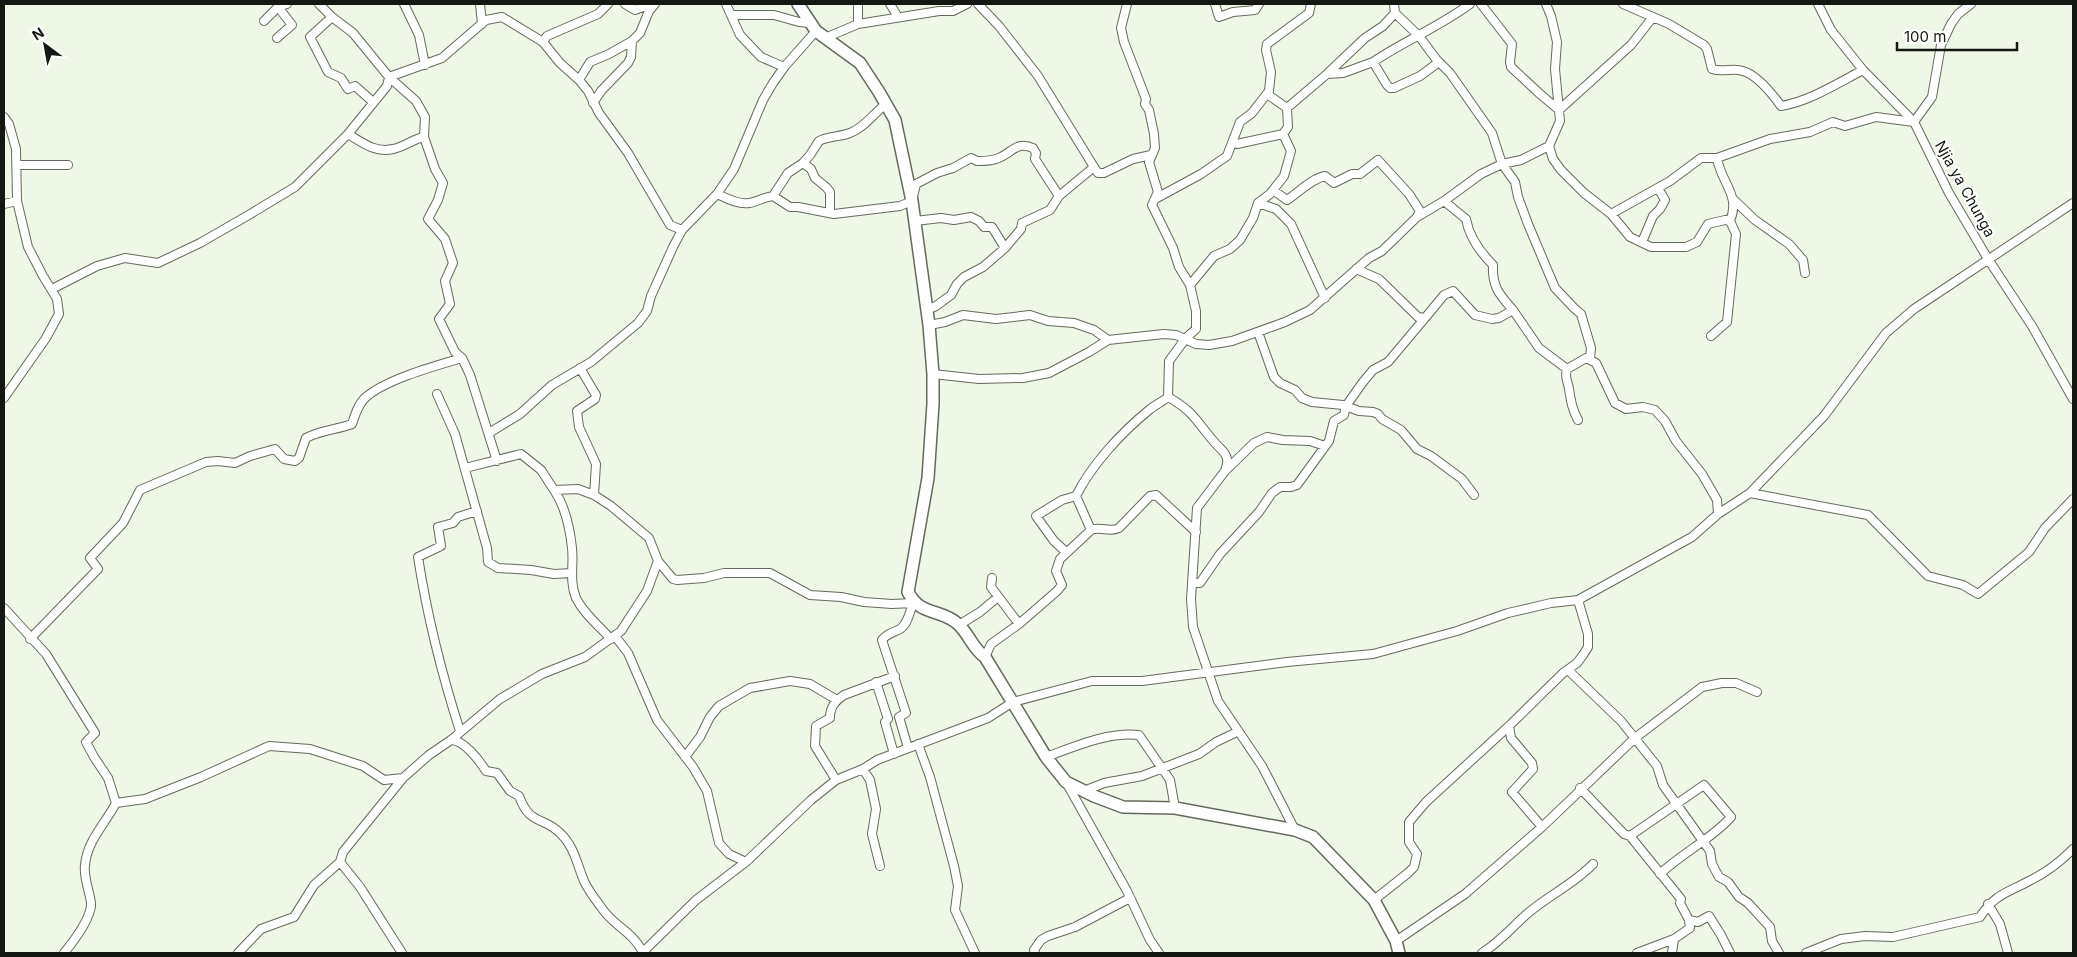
<svg xmlns="http://www.w3.org/2000/svg" width="2077" height="957" font-family="Inter,sans-serif">
  <style>
    .lines { fill: none; stroke-linecap: round; stroke-linejoin: round }
    .street-casing { stroke: #646b5c; stroke-width: 10 }
    .secondary-casing { stroke: #646b5c; stroke-width: 14 }
    .street { stroke: #fff; stroke-width: 8 }
    .secondary { stroke: #fff; stroke-width: 11 }
    .labels { text-anchor: middle; stroke-width: 4; stroke-linejoin: round; paint-order: stroke }
    .street-label { font-size: 15px; fill: #151712; stroke: #fff }
  </style>
  <rect width="100%" height="100%" fill="#eff7e6"/>
  <g class="lines">
    <defs>
      <path id="street" d="M319,4L332,17L353,33L389,77L416,101L425,117L424,137C413,139 404,147 393,149C375,153 363,143 348,134
        M404,4L419,35L425,65
        M480,4L482,24
        M625,4L635,10L651,4
        M726,4L740,35L761,57L784,67
        M890,4L898,17
        M978,4L999,26L1038,76L1094,167L1059,196L1050,210L1022,223L1021,229L1005,248
        M1127,4L1121,28L1124,42L1146,99L1145,104L1149,110L1154,134L1155,148L1149,162L1158,192L1152,205L1173,248L1179,267L1190,285L1196,311V329L1186,338L1169,361L1168,397C1195,412 1197,423 1216,444C1220,449 1226,452 1227,459C1228,463 1226,468 1225,471
        M1215,4L1219,17L1233,12L1255,10L1259,4
        M1394,4L1395,13L1419,36L1436,59L1450,73L1492,133L1502,164L1515,182L1518,197L1528,224L1555,288L1574,308L1581,314L1591,348L1590,358
        M1481,4L1512,44L1510,62L1511,67L1540,94L1559,110L1631,45L1653,17
        M1623,4L1669,24L1704,45L1707,49L1712,69C1724,73 1732,67 1743,71C1757,75 1773,95 1781,106C1810,101 1836,84 1863,70
        M1818,4L1831,30L1863,70L1914,122L1949,193L1988,259L2032,326L2073,399
        M732,15H774L799,22L810,23
        M332,17L310,37L328,72L341,78L348,89L355,86L373,102
        M264,21L278,7L287,4
        M858,24V4
        M277,38L292,25L278,7
        M825,38L858,24L939,11H953L967,4
        M543,42L547,36L598,14L608,4
        M1373,62C1404,41 1439,27 1470,4
        M1327,74L1365,38L1383,26L1395,13
        M579,80L590,62L609,54L632,41L640,33L649,11L655,4
        M593,103L601,91L628,63L631,57L632,41
        M1287,108L1327,74L1343,73L1373,62L1387,85L1390,88H1394L1420,76L1439,62
        M4,117L9,124L16,149L17,201L28,247L43,276L57,299L59,314L46,338L4,398
        M424,137L435,169L443,183L438,200L428,219L445,239L453,263L445,281L450,304L439,319L455,352L462,358
        M1233,142L1237,144L1283,134
        M1549,146L1553,159L1561,170L1584,193L1611,214L1630,237L1651,247H1686L1697,242L1708,224L1725,220L1730,221L1736,234L1727,322L1711,336
        M1717,158L1770,139L1810,132L1833,122L1845,126L1876,117L1914,122L1932,97L1941,45L1951,24L1958,14L1971,4
        M803,163L810,155L819,141C828,136 840,137 850,133C864,128 874,113 886,104
        M17,165H68
        M1094,167L1098,173H1104L1133,159L1151,155
        M1273,190L1287,200C1299,192 1311,179 1325,176L1334,183L1352,174H1360L1378,160L1409,194L1420,211L1417,217
        M717,194C726,198 739,205 749,203C757,202 764,197 773,196L790,207H798L834,214L900,206L912,201L916,184L937,173L953,168L971,158L977,161C985,161 994,161 1001,157C1013,151 1018,141 1033,148L1036,153L1035,159L1059,196
        M773,196L788,173L803,163L811,169L815,178L826,187L830,192V213
        M1155,199L1201,174L1227,156L1240,122L1252,113L1269,91L1271,72L1266,50L1267,44L1309,13L1311,4
        M1734,200L1755,220L1789,244L1803,260L1805,273
        M1444,201L1466,219C1469,236 1481,253 1493,265C1492,287 1499,294 1513,310
        M1258,203L1276,209L1291,224L1325,298
        M4,204L17,201
        M1611,214L1670,181L1701,158H1717C1721,183 1741,195 1730,221
        M915,221L941,218L954,220L971,217L979,221L984,227H992L1005,248L983,267L964,277L957,284L951,295L936,306L926,310
        M1642,242L1653,216L1660,209L1665,200L1658,188
        M1356,269L1379,279L1418,317L1425,318L1444,295L1453,291L1475,315L1492,319L1499,318L1513,310L1539,348L1567,369L1586,358L1596,363L1615,403L1626,409L1643,407L1655,410L1665,421L1676,441L1702,474L1717,500L1718,514
        M1190,285L1214,256L1230,249L1240,240L1253,218L1258,203L1270,194L1284,176L1291,151L1283,134L1288,127L1287,108L1267,94
        M52,289L97,266L125,258L158,263L200,243L247,216L295,187L348,134L387,86L389,77L442,58L486,20L502,17L543,42L560,63L579,80L588,91L599,113L628,153L670,225L682,230
        M929,325L945,322L963,315L996,319L1030,315L1048,321L1074,323L1094,330L1108,340L1164,334L1176,335L1196,344L1209,345L1232,341L1285,322L1310,310L1369,258L1382,251L1417,217L1444,201L1481,174L1502,164L1521,160L1549,146L1560,121L1555,69L1557,42L1551,16L1546,4
        M1258,332L1274,377L1280,383L1295,390L1302,398L1312,402L1343,405L1359,411L1373,412L1378,414L1382,419L1401,430L1417,449L1431,456L1462,479L1474,495
        M580,368L596,395L595,399L577,411L579,427L596,464L594,495
        M1567,369C1564,378 1568,381 1569,389C1571,401 1572,409 1578,420
        M933,374L979,379L1023,378L1049,373L1089,352L1108,340
        M437,394L455,434L487,548L488,562L498,568L531,570L554,574L572,573
        M489,433L520,414L552,385L591,362L638,323L647,311L651,296L673,247L682,230L717,194L734,169L763,100L773,83L785,66L816,31
        M465,468L521,454L541,470L554,490L578,489L594,495L611,506L649,538L658,561L673,579L677,580L704,578L724,573H770L810,595L841,597L864,602L892,604L913,603C910,611 908,624 900,629C893,633 887,633 882,640L906,713L899,717L908,748
        M554,490C565,506 570,529 572,548C574,565 569,581 576,598C584,614 599,626 611,639
        M1750,493L1868,515L1928,576L1963,585L1978,594L2029,552L2045,528L2073,499
        M1091,530C1101,526 1109,533 1119,528L1150,496L1156,495L1196,532
        M1066,552L1054,541L1036,516L1062,500L1076,496
        M992,578L991,587L1019,624
        M1192,583H1200L1220,554L1259,512L1272,493L1280,487H1291L1297,485L1329,441L1334,421L1344,415L1346,406L1363,382L1373,370L1388,362L1425,318
        M4,608L46,654L95,733L86,742L94,757L108,778L116,803C105,824 87,841 85,865C83,879 92,897 91,906C89,921 73,942 64,953
        M959,625L980,612L998,597
        M615,636L628,653L657,720L693,767L707,791L719,843L729,854L746,862
        M30,639L98,569L90,558L123,523L140,490L206,462L218,461L235,463L250,456L275,449L284,459L295,461L299,458L306,438C321,430 336,430 352,424C355,415 358,404 366,397C387,379 435,366 462,358L470,375L497,461
        M985,657L991,644L1019,624L1057,591L1062,585L1056,571L1060,559L1091,530L1076,496C1092,464 1122,432 1149,410C1155,405 1162,402 1168,397
        M1568,670L1621,721L1657,766L1663,785L1710,851L1712,864L1719,877L1728,882L1739,897L1748,903L1770,927L1772,941L1779,953
        M876,682L888,719L885,722L894,754
        M1509,726L1511,738L1532,763L1533,769L1512,792L1542,827
        M460,731C442,675 427,615 418,557L441,546L438,527L453,523L458,517L477,511
        M451,740C464,740 479,760 486,771L497,773L510,791L519,796C530,826 543,816 560,833C574,846 577,864 584,881C588,890 595,899 601,907C612,925 631,930 643,952
        M918,744L930,777L954,866L958,886L955,910L975,953
        M685,757L700,737L710,717L719,706L750,688L790,681L810,684L837,700
        M1046,757C1076,746 1107,732 1139,735L1170,780L1175,808
        M863,769L870,780L876,809L872,834L880,866
        M836,780L815,746L816,726L830,718C830,707 835,701 844,695L895,676
        M1066,782L1127,891L1150,940L1159,953
        M1580,788L1624,834L1630,836L1681,899L1680,903L1689,920L1698,922L1709,916L1721,935L1730,953
        M1084,791L1104,783L1142,776L1199,754L1216,742L1237,732
        M116,803L145,799L201,777L269,746L310,749L363,766L384,780L403,778
        M1295,830L1262,766L1218,701L1193,627L1191,599L1197,508L1225,471L1254,443L1267,437L1283,440L1310,441L1325,446
        M1630,836L1704,785L1731,817C1713,838 1682,853 1660,874
        M340,862L360,887L402,953
        M1374,900L1408,873L1414,867L1417,854L1409,842V822L1426,802L1509,726L1563,673L1577,663L1583,655L1588,647V634L1578,600
        M1988,904L2000,924L2008,953
        M1396,941L1465,894L1542,827L1635,738L1702,687L1722,683H1736L1757,692
        M238,953L261,929L294,917L314,885L340,862L343,852L403,778L429,755L451,740L500,699L542,674L585,657L621,631L647,591L658,561
        M642,953L696,900L747,861L811,800L836,780L863,769L877,760L988,718L1013,702L1092,681H1142L1287,662L1373,654L1457,631L1508,613L1551,603L1578,600L1692,537L1718,514L1750,493L1824,416L1886,333L1914,309L2073,203
        M1035,953L1034,950L1041,940L1048,936L1075,927L1130,898
        M1482,953C1500,942 1512,927 1528,913C1549,895 1574,884 1593,864
        M1637,953L1674,939L1690,928L1689,920
        M1672,953L1674,939
        M1806,953L1841,939L1865,936L1893,937L1980,917C1995,894 2007,893 2029,881C2046,873 2060,862 2073,849"/>
      <path id="secondary" d="M798,4L816,31L860,63L879,92L895,120L912,201L929,325L933,374V404L928,478L908,592C921,617 940,608 958,624C969,634 973,649 985,657L1046,757L1066,782L1094,796L1123,807L1175,808L1295,830L1313,837L1374,900L1396,941L1399,953"/>
    </defs>
    <use href="#street" class="street-casing"/>
    <use href="#secondary" class="secondary-casing"/>
    <use href="#street" class="street"/>
    <use href="#secondary" class="secondary"/>
  </g>
  <g class="labels">
    <g class="street-label">
      <text transform="translate(1965 189) rotate(61)" y="5">Njia ya Chunga</text>
    </g>
  </g>
  <rect width="2077" height="957" fill="none" stroke="#151712" stroke-width="10"/>
  <g transform="translate(45 45) rotate(328)" stroke="#ffffff" stroke-width="4" paint-order="stroke">
  <path d="M0-4L9 19L0 12L-9 19Z" fill="#151712"/>
  <text y="-8" font-size="14" font-weight="bold" text-anchor="middle" fill="#151712">N</text>
  </g>
  <path d="M1897 42v8h120v-8" fill="none" stroke="#151712" stroke-width="2.5"/>
  <text x="1904" y="42" font-size="15" fill="#151712" stroke="#ffffff" stroke-width="4" paint-order="stroke">100 m</text>
</svg>
